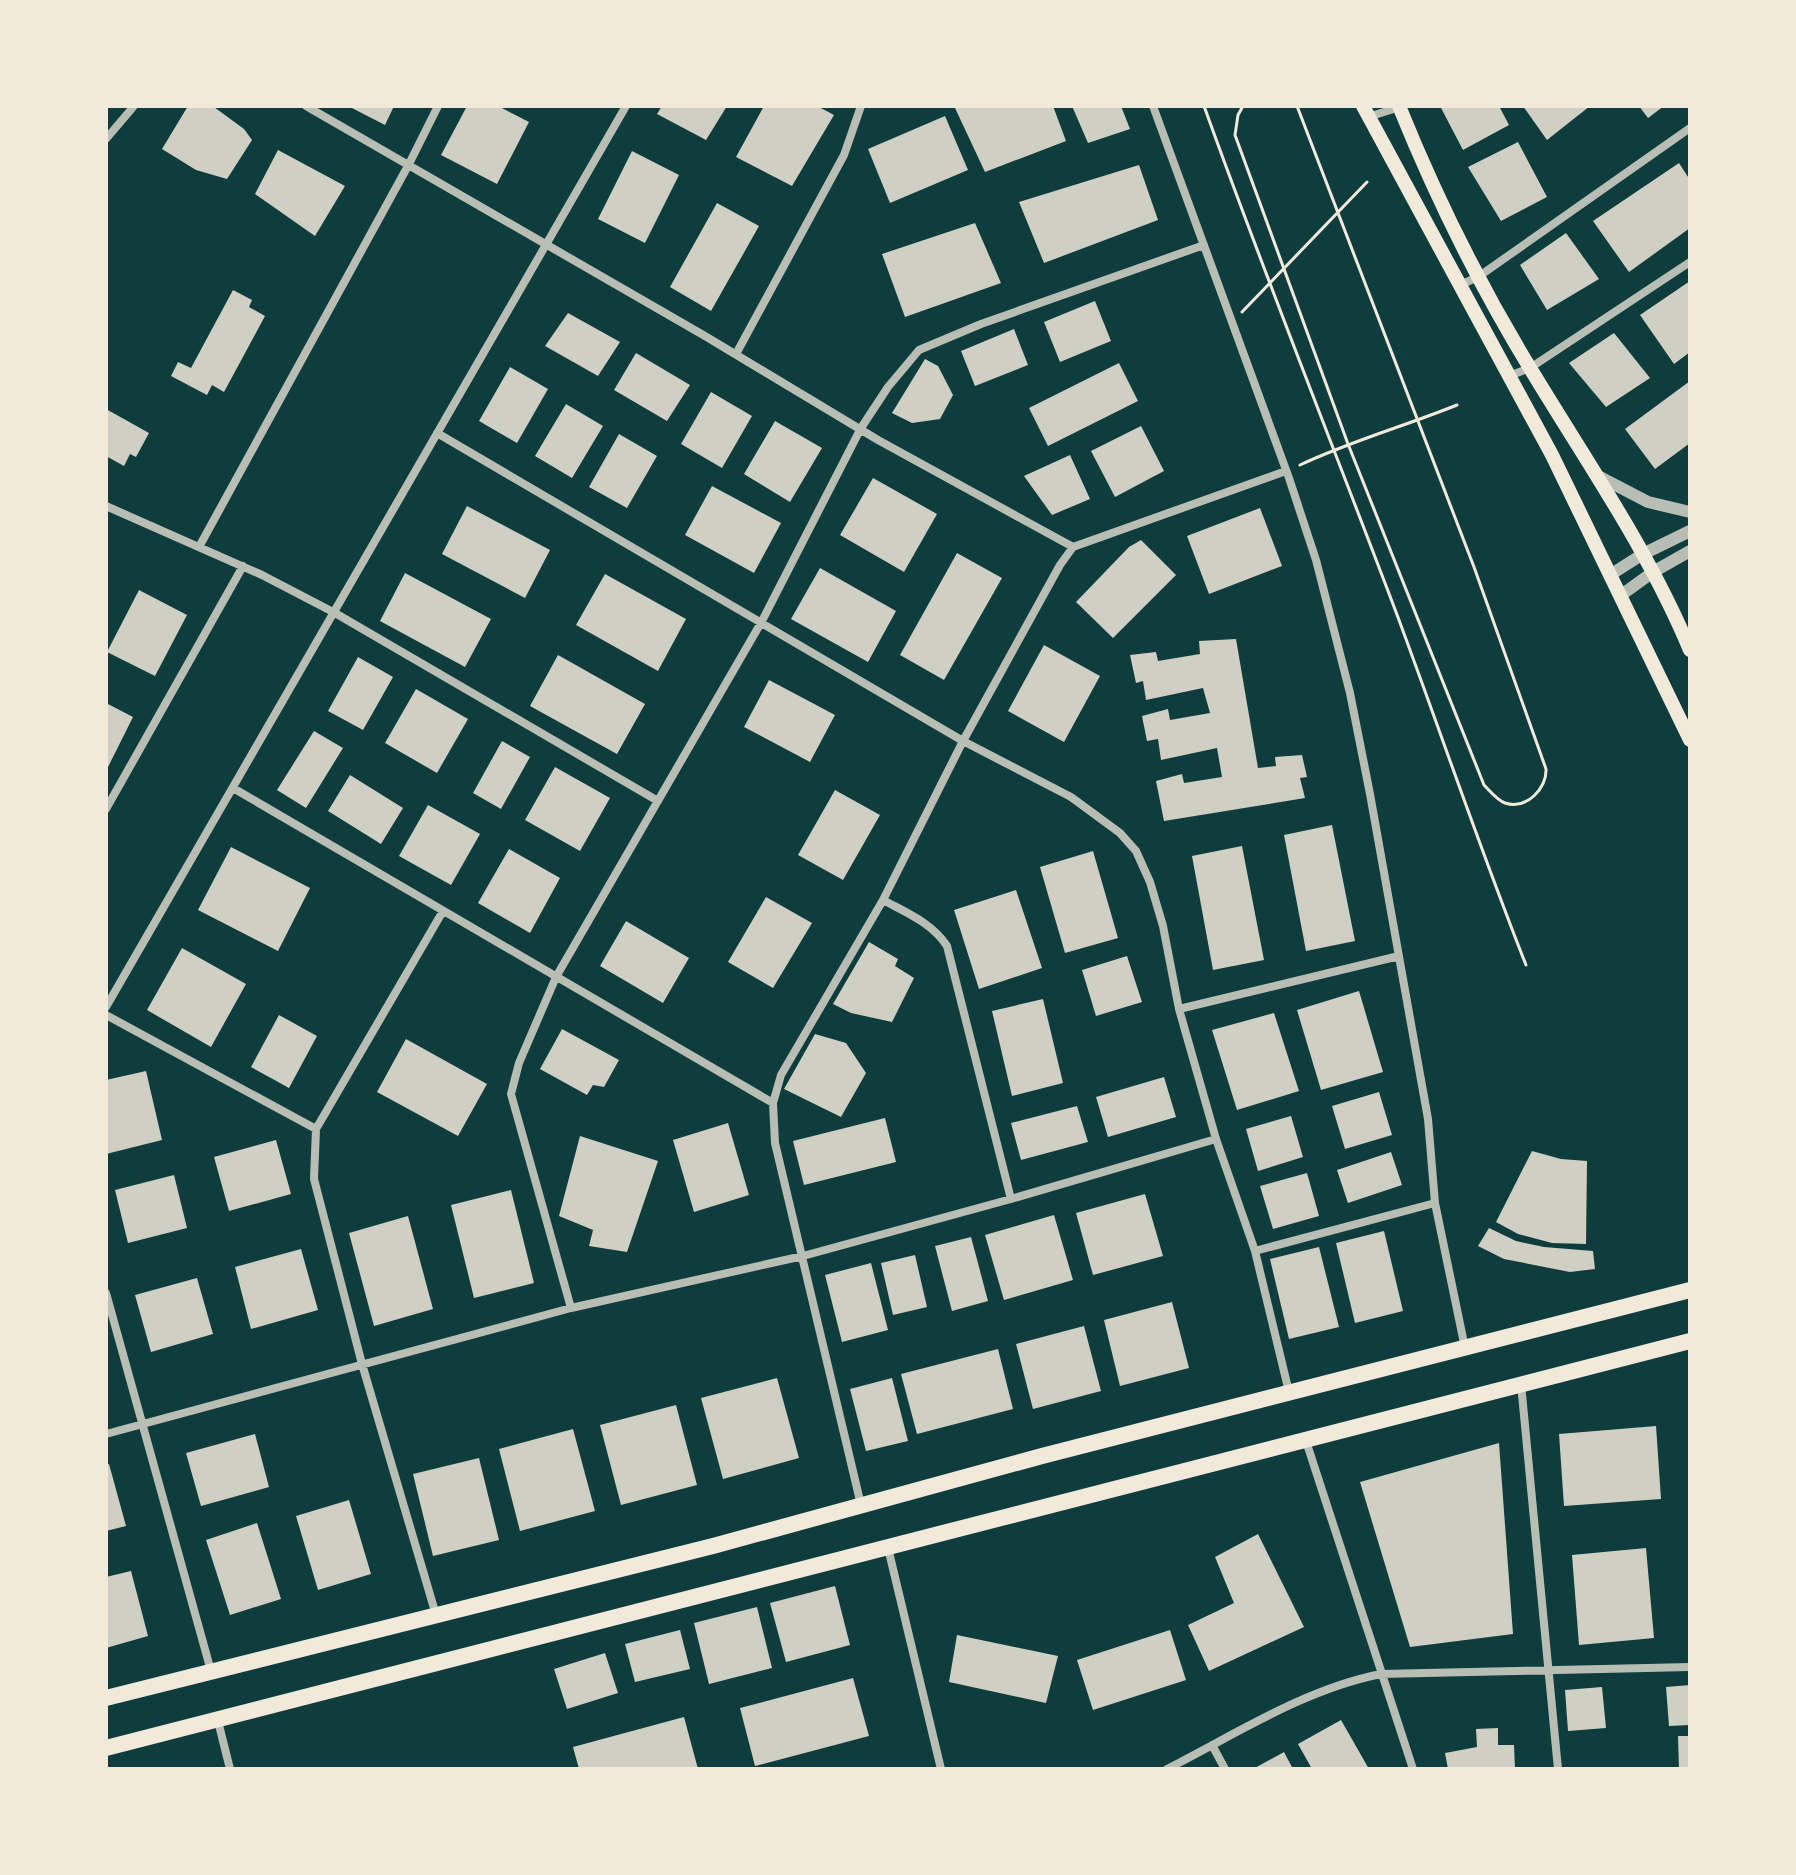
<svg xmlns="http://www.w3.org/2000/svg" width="1796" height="1875" font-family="Lato,sans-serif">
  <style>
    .building { fill: #cfcfc3 }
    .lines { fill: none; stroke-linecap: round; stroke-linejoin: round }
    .path { stroke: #f1e9da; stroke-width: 3 }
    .minor { stroke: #b8beb3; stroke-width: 8 }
    .tertiary { stroke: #b8beb3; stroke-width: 12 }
    .secondary { stroke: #f1e9da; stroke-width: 14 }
    .primary { stroke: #f1e9da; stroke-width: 16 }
  </style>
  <rect width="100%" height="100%" fill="#0f3d3e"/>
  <path class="building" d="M188,106L214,107L244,129L252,140L227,179L196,170L162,149Z
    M348,106H394L385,125Z
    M467,106H498L529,122L497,184L441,155Z
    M662,106H727L706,140L657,114Z
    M764,106H817L834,115L792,186L736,157Z
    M963,106H1053L1066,141L985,172L955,108Z
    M1072,106H1121L1130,129L1088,143Z
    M1440,106H1499L1509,125L1463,150Z
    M1523,106H1590L1547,140Z
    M1639,106H1664L1648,118Z
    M945,116L968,170L890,203L868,149Z
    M1518,142L1547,197L1501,221L1468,167Z
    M278,150L345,186L315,236L255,194Z
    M632,151L679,175L645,243L598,219Z
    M1679,163L1690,180V228L1629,272L1593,221Z
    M1139,165L1158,220L1044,263L1019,202Z
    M717,203L759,226L711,311L670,287Z
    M975,223L1001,283L905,317L882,254Z
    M1566,233L1599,279L1547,310L1520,265Z
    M1690,281V352L1674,364L1640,315Z
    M233,290L252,300L249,307L265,316L224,392L212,385L207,395L171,376L178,362L191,368Z
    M1095,301L1111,341L1060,362L1044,322Z
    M568,313L620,342L598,376L545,346Z
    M1014,329L1028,365L975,386L961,351Z
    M1614,333L1650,378L1606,407L1569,363Z
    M636,353L690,385L667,421L614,390Z
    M925,359L938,366L953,395L940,419L912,423L892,413Z
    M1119,363L1138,401L1048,446L1029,408Z
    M510,367L548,389L517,443L479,421Z
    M1690,381V443L1655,469L1625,429Z
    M711,392L752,416L722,468L681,444Z
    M566,404L603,426L572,478L535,456Z
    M106,409L149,433L136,457L130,454L124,466L106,456Z
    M775,421L822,448L790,502L744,474Z
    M1141,426L1164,471L1115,497L1091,451Z
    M619,434L657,456L627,508L589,487Z
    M1070,455L1090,499L1052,515L1024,476Z
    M873,478L937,514L904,572L840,535Z
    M712,486L781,523L754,573L685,535Z
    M467,506L550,550L525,598L442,554Z
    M1260,508L1282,566L1209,594L1187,536Z
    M1141,540L1176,575L1113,638L1076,602L1129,547Z
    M957,553L1002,578L944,680L900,655Z
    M820,568L896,611L868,662L791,619Z
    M405,573L491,619L465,667L380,621Z
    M605,574L686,619L658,671L576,625Z
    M139,590L187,615L155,676L107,652Z
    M1236,639L1258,768L1276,766L1275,757L1302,755L1307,777L1300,778L1305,798L1164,821L1156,781L1182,774L1184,783L1222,777L1217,748L1161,760L1158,739L1147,741L1142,716L1168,709L1170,720L1210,713L1203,688L1146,700L1143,681L1136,683L1130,655L1156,652L1158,661L1200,654L1199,641Z
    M1044,645L1100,676L1064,742L1008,711Z
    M558,655L645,704L617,754L530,706Z
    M358,657L393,677L363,730L328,711Z
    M769,680L835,715L810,762L744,727Z
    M416,689L468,719L437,773L385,743Z
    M106,703L133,717L106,771Z
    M314,731L343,748L306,808L277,790Z
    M502,741L530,757L501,809L473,793Z
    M555,767L610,798L580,851L525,820Z
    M350,775L403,808L381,844L328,811Z
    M835,790L880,815L843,880L798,855Z
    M428,805L480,834L451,885L399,856Z
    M1332,825L1355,941L1306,951L1284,835Z
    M1242,846L1264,960L1213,970L1192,856Z
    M231,847L310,888L278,951L198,910Z
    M509,849L560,878L530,933L478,903Z
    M1093,851L1118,938L1065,953L1040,867Z
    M1016,890L1042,968L979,989L954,910Z
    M766,897L812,923L773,988L728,962Z
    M626,921L689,958L663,1003L600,966Z
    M869,942L898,959L895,966L914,978L892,1022L851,1013L833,1004Z
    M182,948L246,984L211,1047L147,1010Z
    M1127,956L1142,1002L1096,1016L1082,970Z
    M1359,991L1383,1072L1321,1090L1297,1010Z
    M1043,999L1063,1083L1012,1096L992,1011Z
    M1274,1013L1299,1091L1237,1110L1212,1030Z
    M279,1015L317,1036L289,1088L251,1067Z
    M562,1029L619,1060L604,1087L593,1085L587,1095L540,1069Z
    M815,1034L846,1043L866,1073L841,1117L784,1089Z
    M406,1039L487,1084L458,1136L377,1092Z
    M146,1071L162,1140L106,1154V1080Z
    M1164,1077L1176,1117L1108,1137L1096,1097Z
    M1379,1092L1392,1135L1345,1149L1332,1106Z
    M1077,1106L1088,1142L1021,1160L1011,1123Z
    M1291,1116L1303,1157L1258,1171L1246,1129Z
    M885,1118L896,1162L804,1185L793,1141Z
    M728,1123L749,1195L694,1212L673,1140Z
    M580,1136L658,1161L627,1252L589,1246L593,1230L559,1216Z
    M276,1140L291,1194L229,1211L214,1157Z
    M1532,1151L1561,1159L1587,1161L1586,1244L1552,1243L1518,1234L1496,1222Z
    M1391,1152L1402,1185L1348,1203L1337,1170Z
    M1307,1173L1319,1216L1273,1229L1260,1186Z
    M174,1175L187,1228L128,1243L115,1190Z
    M511,1190L534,1283L474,1298L451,1205Z
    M1145,1194L1163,1256L1093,1275L1076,1213Z
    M1054,1215L1073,1280L1004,1300L985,1235Z
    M408,1216L433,1309L374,1326L349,1233Z
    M1489,1228L1516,1241L1544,1247L1593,1251L1595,1269L1570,1272L1504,1259L1478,1246Z
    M1384,1231L1403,1311L1355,1323L1336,1243Z
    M971,1237L988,1301L952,1311L935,1246Z
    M1319,1247L1339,1327L1289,1339L1270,1259Z
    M301,1249L318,1310L251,1329L235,1267Z
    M915,1255L927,1307L893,1315L881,1263Z
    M871,1263L888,1330L842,1342L825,1275Z
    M197,1278L213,1334L151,1352L135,1295Z
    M1172,1302L1189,1368L1120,1386L1104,1320Z
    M1084,1326L1101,1391L1033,1409L1016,1344Z
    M998,1349L1013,1409L917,1434L901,1374Z
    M777,1378L799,1458L723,1479L701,1398Z
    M892,1378L908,1441L866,1451L850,1389Z
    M676,1405L697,1485L621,1505L600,1425Z
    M1656,1426L1661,1499L1564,1506L1559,1434Z
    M573,1429L595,1511L520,1531L499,1449Z
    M255,1434L269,1487L201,1506L186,1453Z
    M1499,1443L1513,1634L1410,1647L1360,1482Z
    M479,1458L499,1540L433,1556L413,1474Z
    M109,1464L126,1526L106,1531V1465Z
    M349,1500L371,1574L318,1590L296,1516Z
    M257,1523L281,1599L230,1615L206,1540Z
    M1258,1534L1304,1627L1209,1671L1188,1625L1234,1603L1215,1557Z
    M1646,1548L1654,1638L1579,1645L1572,1555Z
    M131,1571L148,1636L106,1648V1577Z
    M835,1586L850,1645L786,1662L770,1603Z
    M757,1607L772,1668L709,1684L694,1623Z
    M680,1630L690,1669L635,1682L625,1644Z
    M1170,1630L1186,1680L1093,1710L1077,1660Z
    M957,1635L1058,1656L1046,1703L949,1682Z
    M605,1653L618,1693L567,1709L554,1669Z
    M853,1678L869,1736L755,1766L740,1708Z
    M1690,1685V1725L1669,1726L1666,1687Z
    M1602,1687L1606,1728L1568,1731L1565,1690Z
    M684,1717L698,1769H579L573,1747Z
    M1341,1720L1369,1769H1312L1298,1744Z
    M1498,1728V1745H1514L1515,1769H1448L1445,1753L1477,1747L1476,1729Z
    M1678,1736H1690V1769H1679Z
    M1284,1752L1293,1769H1253Z"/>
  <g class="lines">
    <path class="path" d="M1204,106C1265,276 1332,443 1396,612C1440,730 1480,849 1526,965
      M1243,106L1238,115L1235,135L1348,444L1484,785C1490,791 1497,800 1505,803C1527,810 1547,788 1546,769L1474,567L1297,106
      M1242,312L1367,182
      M1300,465C1351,441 1405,426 1457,405"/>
    <path class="minor" d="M306,106L705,336L878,440L1073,547
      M1153,106L1289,478L1316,560L1350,693L1370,794L1428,1119L1435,1203L1465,1348
      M1368,117L1403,106
      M106,139L134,106
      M1460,285L1478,277L1690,128
      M736,354L844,155L861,106
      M1509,376L1530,368L1690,262
      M437,433L963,741L1071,797L1120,833L1136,851L1150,882L1163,926L1179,1009L1216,1139L1255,1251L1289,1392
      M106,506L262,575L335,613L658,801
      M199,547L409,164L438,106
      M233,788L773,1103
      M106,809L243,566
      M883,900C907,913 932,923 947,946L1011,1199
      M106,1007L626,106
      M1179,1009L1399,956
      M106,1015L316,1129
      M1255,1251L1435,1203
      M106,1293L211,1671
      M571,1308L511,1094L519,1063L556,977L762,621L861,428L888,387L919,350L981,324L1204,245
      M1521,1384L1558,1769
      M106,1434L571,1308L803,1256L1011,1199L1216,1139
      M1306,1441L1413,1769
      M861,1505L775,1143L773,1103L781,1075L883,900L963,741L1060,565L1073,547L1286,471
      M888,1548L941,1769
      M436,1615L362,1364L314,1179L316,1129L443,911
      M218,1721L230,1769
      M1212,1745L1225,1769
      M1167,1769C1236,1734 1305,1689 1381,1674L1690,1667"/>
    <path class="tertiary" d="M1600,477L1648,502L1690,512
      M1610,575L1643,554L1690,531
      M1620,596L1653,572L1690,551"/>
    <path class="secondary" d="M1363,106L1552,455L1690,740
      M1399,106C1435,195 1480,286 1530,368C1586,461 1648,549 1690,650"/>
    <path class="primary" d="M106,1698L713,1546L1042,1456L1690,1290
      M106,1748L1690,1341"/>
  </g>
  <rect width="1796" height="1875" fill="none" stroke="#f1e9da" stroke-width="216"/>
</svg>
